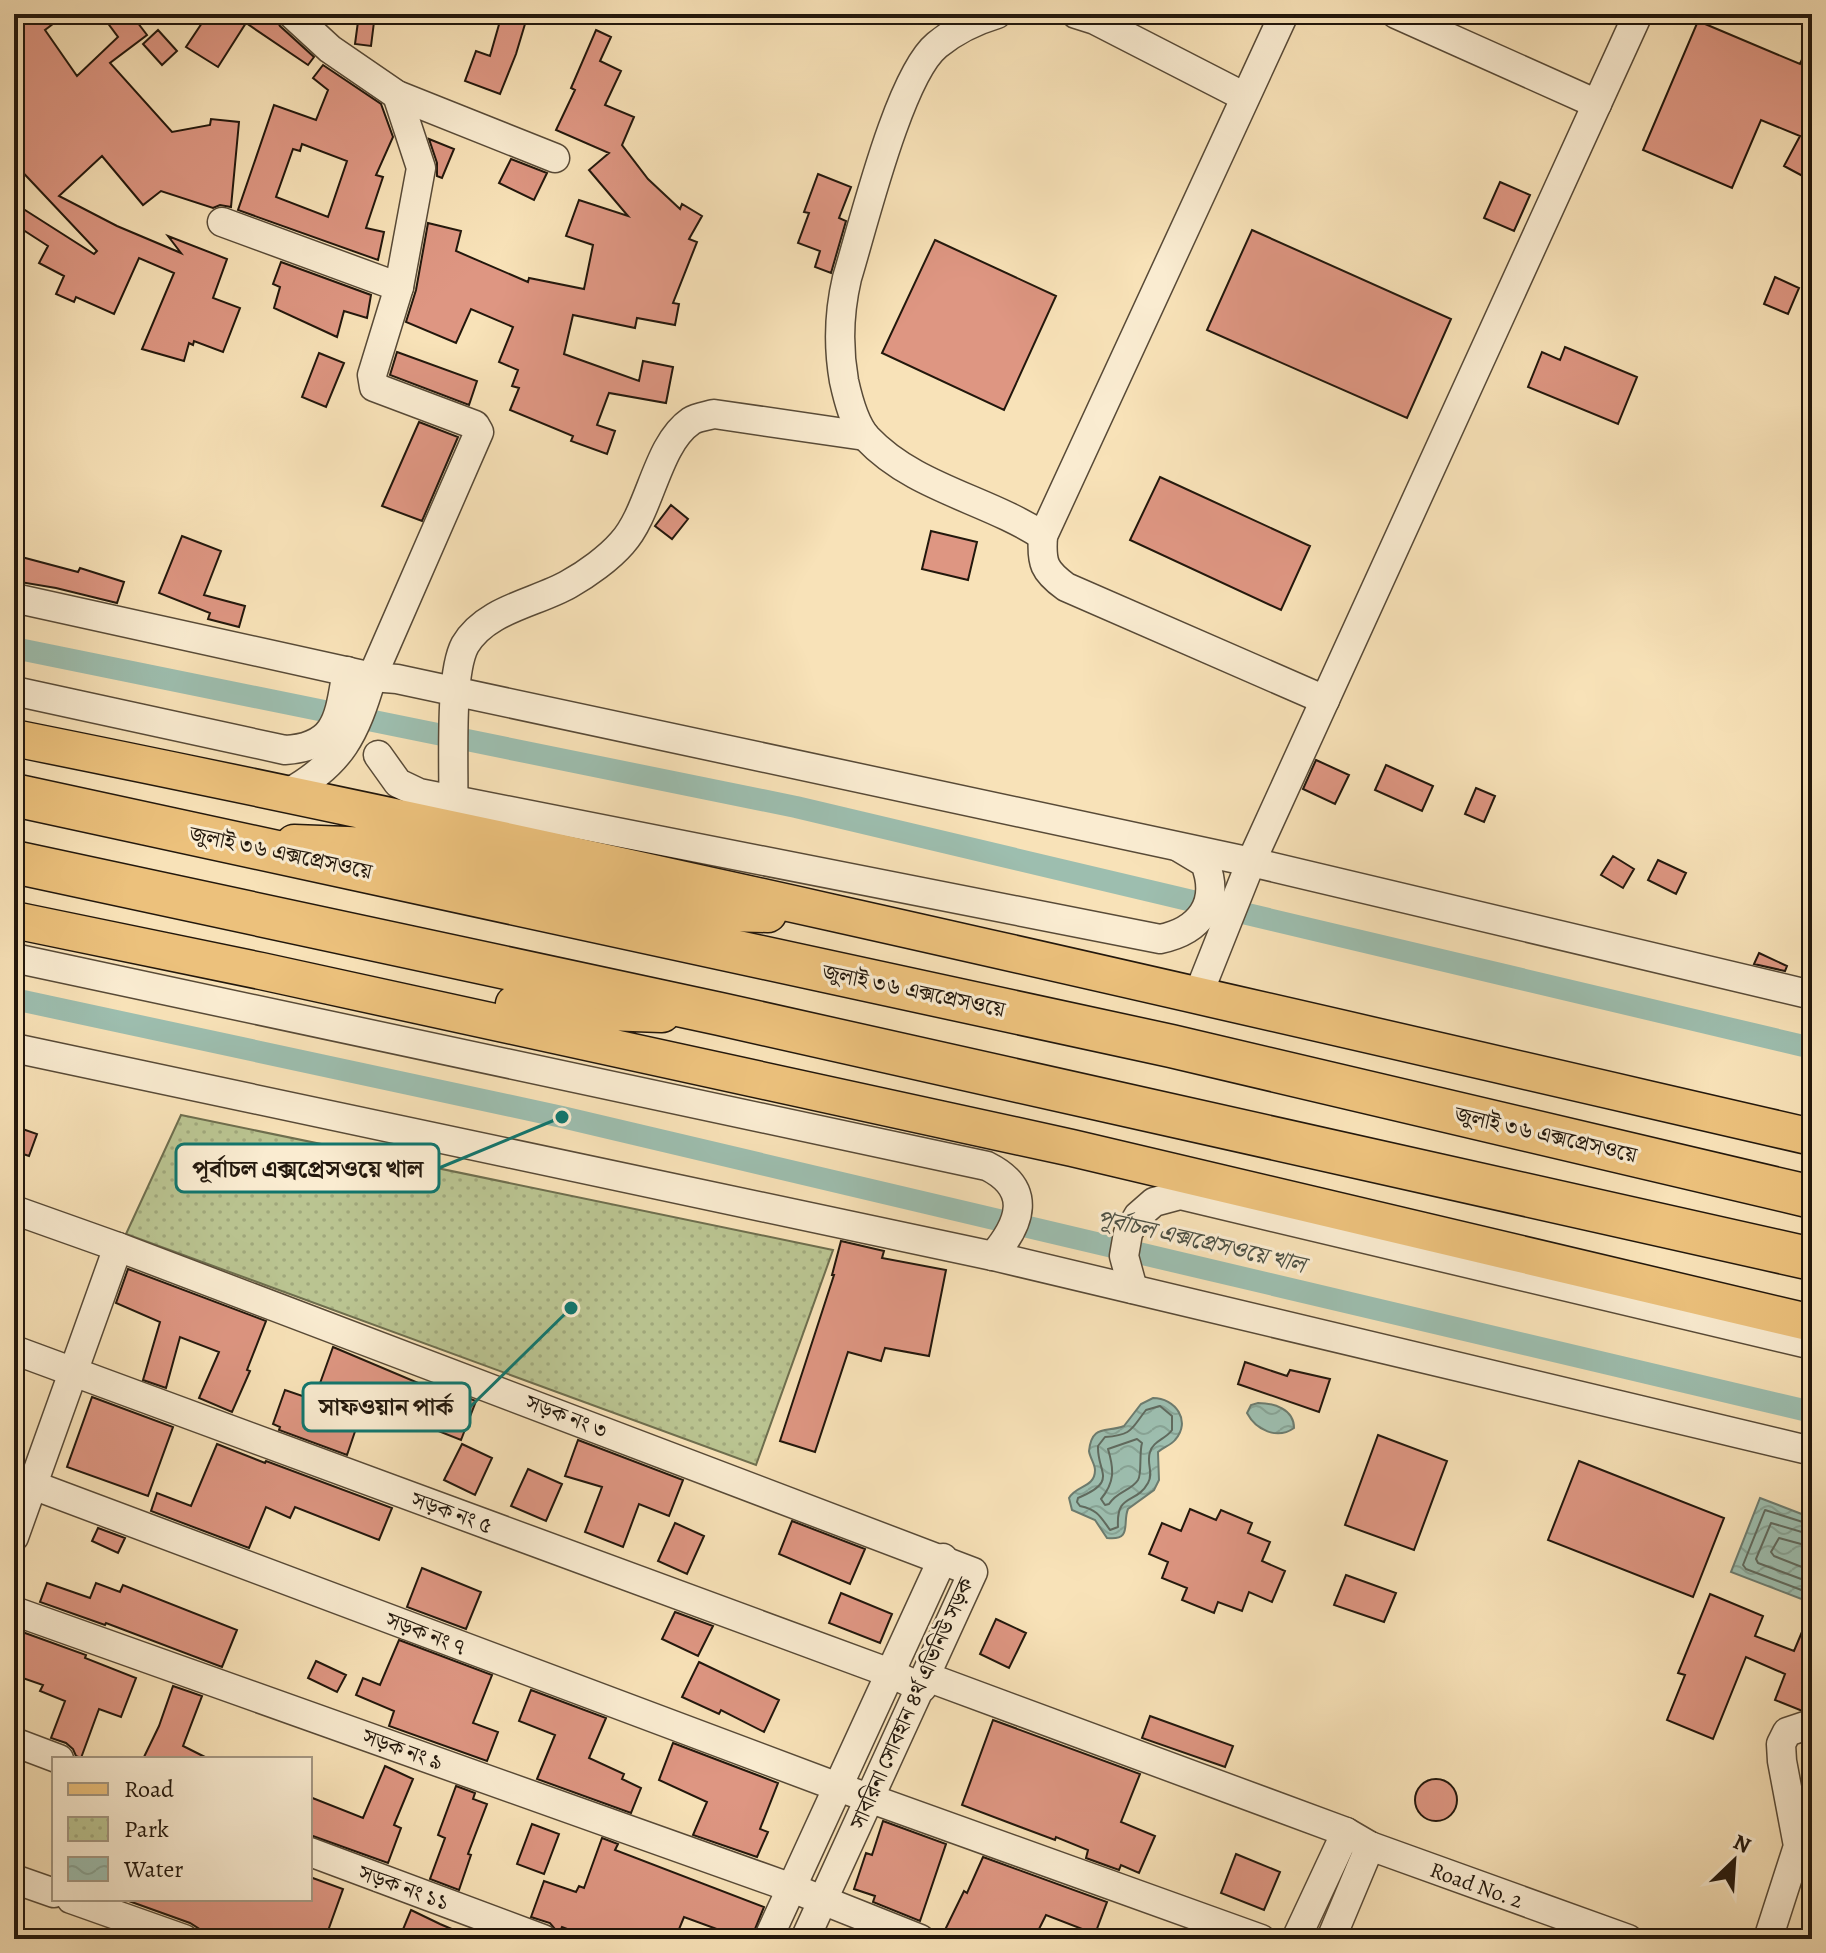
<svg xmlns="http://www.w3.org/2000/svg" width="1826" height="1953" font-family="Alegreya,'Noto Serif Bengali',serif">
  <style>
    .park { fill: url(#park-dots); stroke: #6e6e4e; stroke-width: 2 }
    .water { fill: url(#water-waves); stroke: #6c7b6e; stroke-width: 2 }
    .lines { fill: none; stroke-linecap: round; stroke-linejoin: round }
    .shore { stroke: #606a5e; stroke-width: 2 }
    .canal { stroke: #9dbeaf; stroke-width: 22 }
    .building { fill: #de9682; stroke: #22170c; stroke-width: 2; fill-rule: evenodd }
    .minor-casing { stroke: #584a37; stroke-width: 31 }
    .major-casing { stroke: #22170c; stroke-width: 39 }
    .highway-casing { stroke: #22170c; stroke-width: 45 }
    .minor { stroke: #faecd1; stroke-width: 28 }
    .major { stroke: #ecc17c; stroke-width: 36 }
    .highway { stroke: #ecc17c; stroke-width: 42 }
    .labels { text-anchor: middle; stroke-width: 6; stroke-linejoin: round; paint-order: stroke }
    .street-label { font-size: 22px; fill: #22170c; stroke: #faecd1 }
    .water-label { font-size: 24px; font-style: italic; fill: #4d5145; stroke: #faecd1 }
    .leader { fill: none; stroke: #0f766e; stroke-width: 3 }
    .callout-dot { fill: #0f766e; stroke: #faecd1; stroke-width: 3 }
    .callout { fill: #faecd1; stroke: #0f766e; stroke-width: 3 }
    .callout-label { font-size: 24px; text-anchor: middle; font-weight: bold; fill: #22170c }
  </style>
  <defs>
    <pattern id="park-dots" width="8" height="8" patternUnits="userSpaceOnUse" patternTransform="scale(2)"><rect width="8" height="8" fill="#bac491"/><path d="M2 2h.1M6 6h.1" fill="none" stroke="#a0a87c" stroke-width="1.8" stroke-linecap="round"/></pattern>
    <pattern id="water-waves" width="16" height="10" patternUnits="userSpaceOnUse" patternTransform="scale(2)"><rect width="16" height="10" fill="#9dbeaf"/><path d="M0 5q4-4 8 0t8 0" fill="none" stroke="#87a395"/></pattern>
  </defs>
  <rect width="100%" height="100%" fill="#f8e2b8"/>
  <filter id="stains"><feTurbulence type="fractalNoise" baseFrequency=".0025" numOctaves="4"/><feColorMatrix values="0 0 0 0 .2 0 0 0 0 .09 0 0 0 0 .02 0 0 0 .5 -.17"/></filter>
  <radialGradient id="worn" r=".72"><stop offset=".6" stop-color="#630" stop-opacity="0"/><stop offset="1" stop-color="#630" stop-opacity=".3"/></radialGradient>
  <path class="park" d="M181,1115L833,1250L756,1465L126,1234Z"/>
  <path class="water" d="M1153,1398C1175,1398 1192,1421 1175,1440C1171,1445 1164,1447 1158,1452L1159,1480L1154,1490L1128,1509C1122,1523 1133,1541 1107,1538L1095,1520L1072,1510L1069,1498C1076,1485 1095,1488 1095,1470C1095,1464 1090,1458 1089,1451C1092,1424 1106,1433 1124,1426L1141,1404Z
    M1258,1403C1274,1403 1294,1409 1294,1428C1277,1440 1256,1430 1247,1413L1251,1405Z
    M1760,1498L1812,1518V1603L1731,1572Z"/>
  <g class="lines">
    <path class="shore" d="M1160,1406L1172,1416V1430C1166,1439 1153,1441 1150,1452C1146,1463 1154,1473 1148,1483C1136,1505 1116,1492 1118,1527L1110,1530C1100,1516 1098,1510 1080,1506L1077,1502L1078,1498C1119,1481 1097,1473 1098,1446L1105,1437C1133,1435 1131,1429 1146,1410Z
      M1137,1439L1142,1443C1139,1453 1142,1475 1138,1480C1131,1491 1117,1491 1109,1504L1105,1505L1101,1499C1115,1482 1114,1469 1108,1449Z
      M1812,1525L1765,1510L1743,1565L1746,1569L1812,1594
      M1812,1535L1771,1523L1756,1559L1758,1563L1812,1583
      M1812,1547L1779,1538L1771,1552L1774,1556L1812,1571"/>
    <path class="canal" d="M14,648L796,807L1812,1048
      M14,999L562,1117L1812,1412"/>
  </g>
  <path class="building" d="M14,14H66L45,30L77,76L118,37L101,14H131L147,35L110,63L172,132L210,125L211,119L239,122L231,207L220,205L213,208L161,191L143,205L102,156L59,196L117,226L181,253L168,236L227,259L213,298L240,308L223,352L194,341L193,345L189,343L184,361L142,349L174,273L139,258L114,314L76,297L74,302L56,294L64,276L39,263L48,246L14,224V203L94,254L97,251L14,163Z
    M208,14H273L280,26L314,57L308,65L246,23L218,67L186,47Z
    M359,14H375L371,46L355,44Z
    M502,14H528L516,54L500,94L465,81L476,51L490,56Z
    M1698,21L1800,64L1812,37V181L1784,166L1800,136L1761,120L1732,188L1643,150Z
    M158,30L177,51L162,65L143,44Z
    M596,30L611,37L600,61L621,71L605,105L634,117L622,145L648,179L680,209L682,204L702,216L689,239L697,242L673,303L679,304L675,325L637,318L635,328L573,315L564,354L639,381L643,361L673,367L666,403L609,393L597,425L615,431L607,454L571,441L573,436L510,410L519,388L512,386L518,370L499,362L513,327L471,309L456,343L406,322L416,290L428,223L461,231L456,251L528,282L529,278L584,289L593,245L566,236L579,200L628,216L589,170L609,153L556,130L575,90L571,88Z
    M323,65L381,104L393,137L376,175L383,177L366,228L384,232L378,260L238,210L274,105L316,120L328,90L313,78ZM302,144L347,161L328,217L276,197L293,149L300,151Z
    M429,139L454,149L442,178L437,176V163Z
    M511,159L547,173L534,200L499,183Z
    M818,174L851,187L839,218L846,221L831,273L815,267L820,251L798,243L809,213L804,212Z
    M1500,182L1530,195L1514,231L1484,218Z
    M1252,230L1451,319L1407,418L1207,330Z
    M935,240L1056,296L1004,410L882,353Z
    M281,262L371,295L367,318L344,311L337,337L274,308L280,287L273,284Z
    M1775,277L1799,288L1788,314L1764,304Z
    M1565,347L1637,377L1618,424L1528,387L1542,352L1560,360Z
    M397,352L477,381L469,405L390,375Z
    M319,353L344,363L326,407L302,397Z
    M419,422L458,437L422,521L382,506Z
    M1160,477L1310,546L1281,610L1130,540Z
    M671,505L688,519L672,539L655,526Z
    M931,531L977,542L968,580L922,569Z
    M182,536L221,551L204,595L245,606L239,627L208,619L210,613L159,593Z
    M14,555L78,572L80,568L124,582L117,603L56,588L14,581Z
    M1316,760L1349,775L1335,804L1303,789Z
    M1386,765L1433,786L1422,811L1375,790Z
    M1476,788L1495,796L1484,822L1465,814Z
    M1613,856L1634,869L1623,888L1601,875Z
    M1658,860L1686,873L1676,894L1648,880Z
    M1759,953L1787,966L1785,971L1754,964Z
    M14,1126L37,1134L29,1156L14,1151Z
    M841,1241L884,1251L882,1258L946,1270L929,1356L885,1348L881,1361L848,1352L815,1452L780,1441L834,1275H832Z
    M128,1269L266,1321L247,1370L250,1371L232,1412L199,1398L219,1352L180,1337L166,1388L143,1380L160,1322L116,1303Z
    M333,1347L437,1391L439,1387L476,1401L461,1440L365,1402L347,1455L279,1430L280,1427L273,1424L285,1390L314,1400Z
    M1245,1362L1287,1376L1290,1370L1330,1379L1319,1412L1238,1384Z
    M92,1397L173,1427L148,1496L67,1467Z
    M1378,1435L1447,1461L1414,1550L1345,1525Z
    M578,1440L683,1480L669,1516L639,1504L623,1547L585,1532L602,1487L565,1476Z
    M217,1444L265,1463L266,1461L392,1508L379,1540L295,1507L290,1518L266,1507L249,1548L151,1511L157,1493L191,1506Z
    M462,1444L492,1458L475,1495L444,1480Z
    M1579,1461L1724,1518L1693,1597L1548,1540Z
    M528,1469L562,1484L546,1521L511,1506Z
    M1190,1509L1216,1520L1221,1510L1252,1523L1248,1533L1270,1542L1262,1561L1285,1571L1272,1602L1249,1592L1242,1611L1218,1602L1214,1613L1182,1600L1187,1588L1162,1578L1168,1562L1149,1554L1162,1523L1181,1531Z
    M792,1521L865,1549L850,1584L779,1554Z
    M675,1523L704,1536L687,1574L658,1561Z
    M98,1528L125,1538L118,1553L92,1541Z
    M422,1568L481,1592L466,1629L407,1607Z
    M1346,1575L1396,1593L1384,1622L1334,1605Z
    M47,1583L90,1598L96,1583L120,1592L123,1585L237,1630L222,1667L106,1623L105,1625L40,1602Z
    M841,1593L892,1614L880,1643L829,1623Z
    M1710,1594L1763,1616L1755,1636L1794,1651L1812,1608V1711L1800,1710L1775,1700L1785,1674L1746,1657L1713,1739L1667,1720L1685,1675L1678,1673Z
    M675,1612L713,1626L698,1656L662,1639Z
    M996,1619L1026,1633L1009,1668L980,1654Z
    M14,1629L86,1655L85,1658L136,1678L121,1717L99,1709L81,1758L76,1756L73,1749L66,1743L51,1738L65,1701L40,1691L43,1685L14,1675Z
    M399,1640L492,1675L473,1723L498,1732L487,1761L389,1726L394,1711L356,1695L363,1678L380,1685Z
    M316,1661L346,1675L337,1692L308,1678Z
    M699,1662L779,1700L764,1732L721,1710L719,1714L682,1697Z
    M173,1686L202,1696L183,1746L209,1759H143L159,1726Z
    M531,1690L606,1718L589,1758L624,1774L622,1779L641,1788L631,1813L537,1779L555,1735L519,1721Z
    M1150,1716L1233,1746L1225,1767L1142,1738Z
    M993,1720L1140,1774L1121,1822L1155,1836L1139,1873L1121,1865L1119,1870L1086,1858L1088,1850L1056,1837L1055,1840L962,1805Z
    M673,1743L778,1783L760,1829L768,1832L757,1857L693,1835L707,1802L659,1780Z
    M385,1766L413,1779L394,1825L401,1828L388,1863L310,1835V1797L363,1818Z
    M1415 1800a21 21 0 1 1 42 0a21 21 0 1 1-42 0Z
    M456,1786L475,1793L473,1799L487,1804L468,1854L471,1855L459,1890L430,1879L445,1838L438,1835Z
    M883,1821L946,1844L920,1921L873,1902L875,1896L854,1889L866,1853L872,1855Z
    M532,1824L559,1834L544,1874L517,1864Z
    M602,1838L618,1844L615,1850L764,1907L751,1939H744L684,1917L675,1939H594L562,1927L559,1934L550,1923L531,1917L544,1881L576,1892L579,1886L584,1888Z
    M1236,1854L1280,1872L1264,1910L1221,1893Z
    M983,1857L1107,1902L1095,1934L1046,1915L1034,1939H955L943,1934L964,1891L967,1893Z
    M310,1877L343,1889L325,1939H213L203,1935L204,1932L190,1923L126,1900L310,1899Z
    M411,1910L440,1924L475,1939H399Z"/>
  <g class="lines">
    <defs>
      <g id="minor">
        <path d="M292,14L330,49L397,95L555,158"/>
        <path d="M997,14C977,20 954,31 937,45C899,76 863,226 847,278C839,312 838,347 844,381C848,399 854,424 867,438C914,488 987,499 1043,536"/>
        <path d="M1076,14L1095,20L1245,97"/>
        <path d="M1284,14L1043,536C1041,563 1044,571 1066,587L1325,700"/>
        <path d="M1396,14L1597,104"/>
        <path d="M222,222L399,287"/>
        <path d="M14,598L372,677L397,679L1251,862L1812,995"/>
        <path d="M14,691L285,750C339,747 339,715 347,671"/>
        <path d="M378,755L398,783L419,793L1160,939C1199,931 1221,904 1205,863L1180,848"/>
        <path d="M288,793C342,763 355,734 372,677L479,432L475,425L374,387L372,375L399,287L421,168L397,95"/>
        <path d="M453,815C455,776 448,677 465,645C486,609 536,603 569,584C587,574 609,558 622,543C651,511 656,445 691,421C697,417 707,416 714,414L865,436"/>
        <path d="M14,958L987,1166C1033,1189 1021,1223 993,1256"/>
        <path d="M1198,995L1251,862L1638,14"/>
        <path d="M14,1048L993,1256L1812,1451"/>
        <path d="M14,1210L118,1247L973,1572L805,1939"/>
        <path d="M1133,1289L1124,1256L1128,1233L1138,1216L1154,1202L1180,1195L1812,1345"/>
        <path d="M14,1350L890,1673L922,1688"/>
        <path d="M14,1478L838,1787L1261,1939"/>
        <path d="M14,1537L118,1247"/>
        <path d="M14,1611L792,1888L920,1939"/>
        <path id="s1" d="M927,1677L1346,1832L1370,1846L1628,1939"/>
        <path d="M14,1742L59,1759"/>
        <path d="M310,1852L543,1939"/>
        <path d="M14,1879L54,1893"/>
        <path d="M71,1899L184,1939"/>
        <path d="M768,1939L943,1558"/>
        <path d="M1296,1939L1346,1832"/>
        <path d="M1331,1939L1370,1846"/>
        <path d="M1768,1939L1798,1846L1782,1761L1781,1744L1787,1732L1805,1726"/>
      </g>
      <path id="major" d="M14,738C616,859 1214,999 1812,1137
        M294,843L373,846L725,913L768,914
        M14,920L261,971L1072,1148L1812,1323
        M514,1004L548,1010L662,1014"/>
      <path id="highway" d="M14,795L1171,1046L1812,1197
        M14,862L720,1014L1812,1259"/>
    </defs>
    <use href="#minor" class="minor-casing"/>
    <use href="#major" class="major-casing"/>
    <use href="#highway" class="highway-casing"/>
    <use href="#minor" class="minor"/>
    <use href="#major" class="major"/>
    <use href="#highway" class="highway"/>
  </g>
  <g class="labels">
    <g class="street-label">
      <text transform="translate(281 852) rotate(12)" y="8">জুলাই ৩৬ এক্সপ্রেসওয়ে</text>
      <text transform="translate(914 990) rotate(12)" y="8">জুলাই ৩৬ এক্সপ্রেসওয়ে</text>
      <text transform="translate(1546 1134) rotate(13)" y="8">জুলাই ৩৬ এক্সপ্রেসওয়ে</text>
      <text transform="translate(567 1416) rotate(21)" y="8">সড়ক নং ৩</text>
      <text transform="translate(452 1512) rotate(20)" y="8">সড়ক নং ৫</text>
      <text transform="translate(426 1633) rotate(21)" y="8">সড়ক নং ৭</text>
      <text transform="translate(911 1703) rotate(-66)" y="8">সাবরিনা সোবহান ৪র্থ এভিনিউ সড়ক</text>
      <text transform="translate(403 1749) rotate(20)" y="8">সড়ক নং ৯</text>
      <text dy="8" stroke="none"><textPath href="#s1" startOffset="588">Road No. 2</textPath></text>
      <text transform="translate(404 1887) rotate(20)" y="8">সড়ক নং ১১</text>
    </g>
    <g class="water-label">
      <text transform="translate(1201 1241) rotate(13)" y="8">পূর্বাচল এক্সপ্রেসওয়ে খাল</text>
    </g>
  </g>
  <path class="leader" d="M562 1117L439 1168M571 1308L470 1407"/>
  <g class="callout-dot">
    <circle cx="562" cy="1117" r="8"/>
    <circle cx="571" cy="1308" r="8"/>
  </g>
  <g class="callout">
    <rect x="176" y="1144" width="263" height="48" rx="8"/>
    <rect x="303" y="1383" width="167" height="48" rx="8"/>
  </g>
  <g class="callout-label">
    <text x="308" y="1177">পূর্বাচল এক্সপ্রেসওয়ে খাল</text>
    <text x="386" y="1415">সাফওয়ান পার্ক</text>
  </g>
  <rect width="1826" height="1953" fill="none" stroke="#f8e2b8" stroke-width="48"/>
  <rect x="16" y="16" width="1794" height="1921" fill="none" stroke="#22170c" stroke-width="4"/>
  <rect x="24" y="24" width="1778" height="1905" fill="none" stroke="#22170c" stroke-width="2"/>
  <rect x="52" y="1757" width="260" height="144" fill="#faecd1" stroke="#a49782" stroke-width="2"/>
  <rect x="68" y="1783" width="40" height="12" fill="#ecc17c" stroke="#a49782" stroke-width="2"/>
  <text x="124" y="1797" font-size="24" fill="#22170c">Road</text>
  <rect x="68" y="1817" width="40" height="24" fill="url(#park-dots)" stroke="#a49782" stroke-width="2"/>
  <text x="124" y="1837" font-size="24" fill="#22170c">Park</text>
  <rect x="68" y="1857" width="40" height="24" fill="url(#water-waves)" stroke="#a49782" stroke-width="2"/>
  <text x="124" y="1877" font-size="24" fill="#22170c">Water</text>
  <g transform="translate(1734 1861) rotate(25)" stroke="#faecd1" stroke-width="6" paint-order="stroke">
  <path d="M0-6L14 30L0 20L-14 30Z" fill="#22170c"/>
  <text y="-12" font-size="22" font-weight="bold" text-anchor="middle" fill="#22170c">N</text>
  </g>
  <rect width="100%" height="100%" filter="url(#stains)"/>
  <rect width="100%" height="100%" fill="url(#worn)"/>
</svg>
